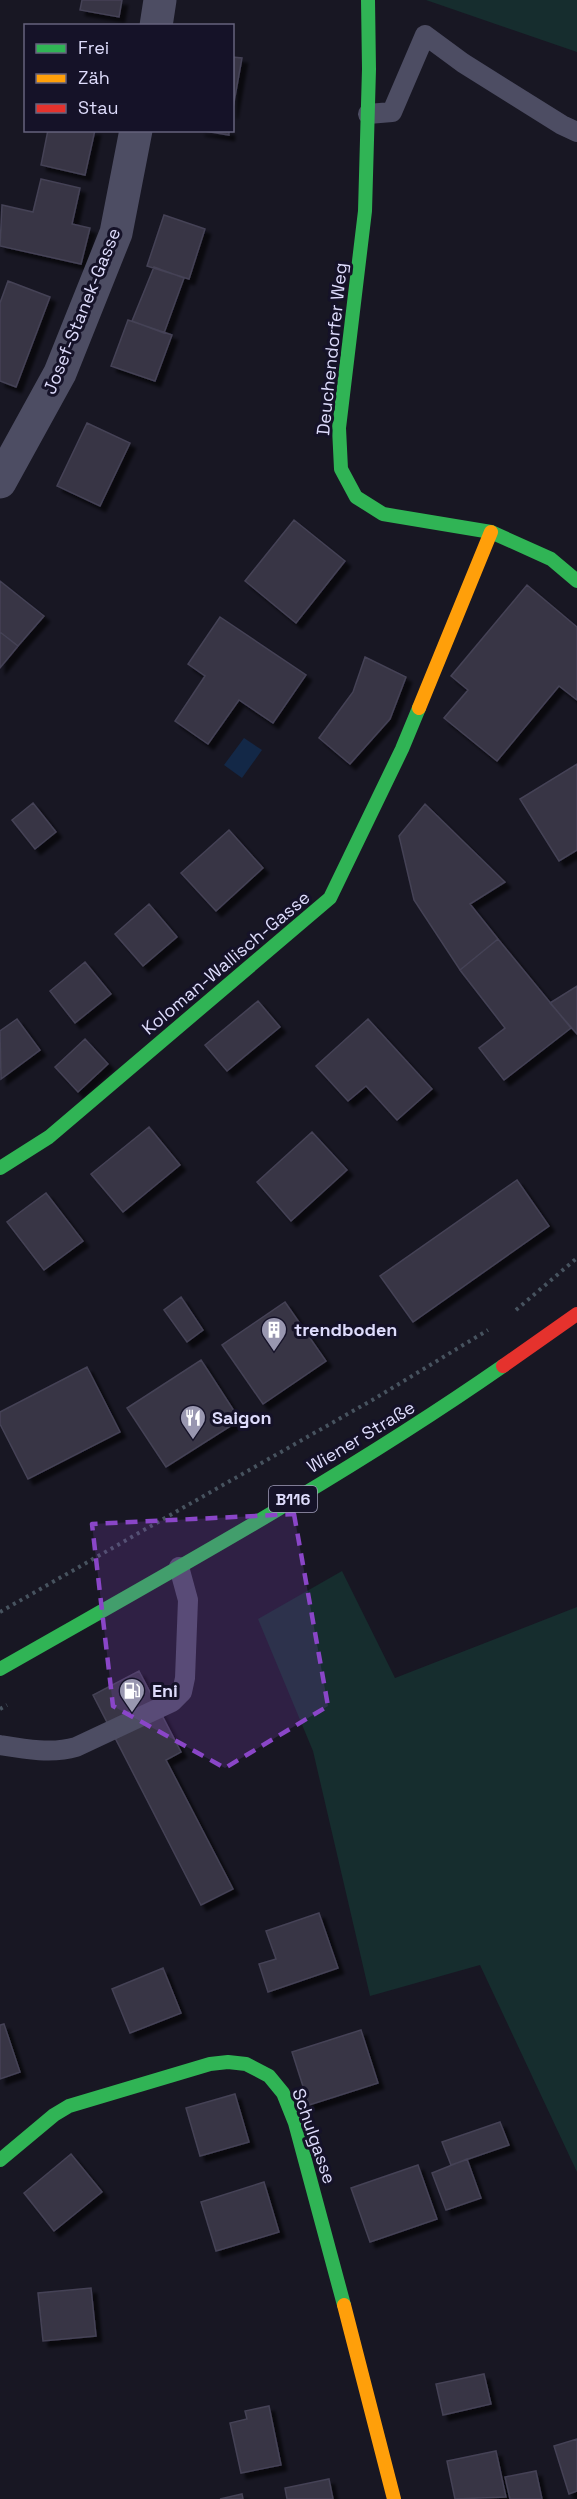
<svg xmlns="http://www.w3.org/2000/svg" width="577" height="2499" font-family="'Space Grotesk',sans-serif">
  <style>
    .green { fill: #162d2e }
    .water { fill: #132847 }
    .building { fill: #383644; stroke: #454256; stroke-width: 1.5; filter: url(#shadow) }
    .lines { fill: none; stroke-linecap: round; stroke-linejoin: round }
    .path { stroke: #47535f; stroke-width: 4; stroke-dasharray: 3 4.5; stroke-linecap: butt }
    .lane { stroke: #4d4d63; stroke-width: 20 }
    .street { stroke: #4d4d63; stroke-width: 33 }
    .fast { stroke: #30b455; stroke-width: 14 }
    .slow { stroke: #ff9f0a; stroke-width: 14 }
    .jam { stroke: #e5322d; stroke-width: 14 }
    .marked { fill: #8a46c8; fill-opacity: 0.2; stroke: #8a46c8; stroke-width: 4.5; stroke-dasharray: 12 8; stroke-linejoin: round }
    .labels { text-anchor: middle; stroke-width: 6; stroke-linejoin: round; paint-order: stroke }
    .shield { fill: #151228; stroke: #a29fbc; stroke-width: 1.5 }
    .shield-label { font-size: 16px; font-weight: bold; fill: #dedcfc }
    .street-label { font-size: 18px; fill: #dedcfc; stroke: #151228 }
    .poi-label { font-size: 18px; font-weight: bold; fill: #dedcfc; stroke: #151228; text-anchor: start }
  </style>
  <defs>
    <filter id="shadow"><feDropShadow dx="5.5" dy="5.5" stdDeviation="1.5" flood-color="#0009"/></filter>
  </defs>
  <rect width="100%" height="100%" fill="#181723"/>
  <path class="green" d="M426,0H577V52Z
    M342,1571L395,1678L577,1607V2172L480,1965L370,1996L313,1751L258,1619Z"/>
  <path class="water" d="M244,738L262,750L242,778L224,765Z"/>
  <path class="building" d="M82,0H122L119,17L80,10Z
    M232,57L242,58L232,113Z
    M48,130H95L85,175L41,165Z
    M199,130H229V135Z
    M41,179L80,188L72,224L90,228L81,264L0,246L2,205L33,212Z
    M164,215L205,229L189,279L147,266Z
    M154,267L184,278L164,333L132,321Z
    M8,281L50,297L16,387L0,381V303Z
    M128,320L172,335L155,381L111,366Z
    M87,423L130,443L100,506L57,486Z
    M294,520L345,561L296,623L245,581Z
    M0,581L44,616L18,646L0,632Z
    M527,585L577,627V700L559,686L497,761L444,718L468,690L451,676Z
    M220,617L306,675L273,723L239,700L208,744L175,721L205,676L188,664Z
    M0,632L18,646L0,668Z
    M365,657L406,677L390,719L350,764L319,738L353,692Z
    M577,764V850L559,861L520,799Z
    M33,803L56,832L35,849L12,820Z
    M425,804L505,882L470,904L498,939L460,970L414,900L399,836Z
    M229,830L263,868L216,911L181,873Z
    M149,904L177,937L143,966L115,934Z
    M498,939L571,1028L504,1080L479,1048L505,1028L460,970Z
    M85,962L111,994L75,1023L50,991Z
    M577,986V1034L550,1003Z
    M258,1001L280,1027L227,1071L205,1045Z
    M17,1019L40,1050L1,1079L0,1031Z
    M368,1019L432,1089L397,1120L366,1086L348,1101L316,1066Z
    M85,1039L108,1064L78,1092L55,1067Z
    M149,1127L180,1165L123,1212L91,1174Z
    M312,1132L347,1170L291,1221L257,1182Z
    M517,1180L549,1226L413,1322L380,1276Z
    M46,1193L83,1241L44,1270L7,1222Z
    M181,1297L203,1330L187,1342L164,1310Z
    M285,1302L326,1361L263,1404L222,1345Z
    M201,1360L240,1420L166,1467L127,1408Z
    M87,1367L120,1432L28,1479L0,1424V1412Z
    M139,1671L181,1752L166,1760L233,1889L201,1905L93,1695Z
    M319,1913L338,1968L268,1992L259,1964L276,1959L266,1931Z
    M163,1968L181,2013L130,2033L112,1989Z
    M4,2024L20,2072L0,2079V2025Z
    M361,2030L378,2083L309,2105L292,2052Z
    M235,2094L249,2142L200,2156L186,2108Z
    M500,2122L509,2145L451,2165L442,2142Z
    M71,2154L102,2192L54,2231L24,2193Z
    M467,2159L481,2198L446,2210L432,2173Z
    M418,2165L437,2219L370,2242L351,2188Z
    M264,2182L279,2232L216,2251L201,2202Z
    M91,2288L96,2336L43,2341L38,2293Z
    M484,2374L491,2404L443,2415L436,2384Z
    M269,2406L281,2465L241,2473L230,2423L247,2419L245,2411Z
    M577,2439V2491L569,2494L554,2446Z
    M496,2451L506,2497L455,2499L447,2461Z
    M536,2471L542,2499H510L505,2477Z
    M329,2479L333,2499H287L285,2488Z
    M242,2494L243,2499H220Z"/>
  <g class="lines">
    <path class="path" d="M516,1310L577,1258
      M0,1612L374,1399L488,1330
      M0,1709L7,1705"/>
    <path class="lane" d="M368,114L392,112L425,35L463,63L562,125L577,132
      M0,1745C24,1749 52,1754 76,1747L172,1702L182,1692L185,1678L188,1600L179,1567"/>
    <path class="street" d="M156,26L160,0
      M0,482L60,373L116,233L136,130"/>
    <path class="fast" d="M368,0L369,69L365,211L339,428L341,469L356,497L383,514L491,532L551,559L577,581
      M0,1168L49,1137L330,898L402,749L419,708
      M0,1669C170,1572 342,1478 503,1366
      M0,2160L54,2115L69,2106L210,2064L228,2062L246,2064L269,2076L283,2093L295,2123L344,2305"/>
    <path class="slow" d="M419,708L491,532
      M344,2305L394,2499"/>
    <path class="jam" d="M503,1366L577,1314"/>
  </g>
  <path class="marked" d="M294,1514L328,1706L225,1768L113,1706L92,1524Z"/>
  <defs>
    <symbol id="building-pin" viewBox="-11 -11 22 30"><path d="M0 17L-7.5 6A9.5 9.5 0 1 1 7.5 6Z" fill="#9997b0" stroke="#151228"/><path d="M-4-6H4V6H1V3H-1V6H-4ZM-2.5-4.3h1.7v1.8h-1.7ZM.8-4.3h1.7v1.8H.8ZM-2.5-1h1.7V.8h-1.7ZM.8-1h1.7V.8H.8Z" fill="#fff"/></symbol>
    <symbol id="restaurant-pin" viewBox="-11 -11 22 30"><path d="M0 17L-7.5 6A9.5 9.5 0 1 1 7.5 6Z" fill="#9997b0" stroke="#151228"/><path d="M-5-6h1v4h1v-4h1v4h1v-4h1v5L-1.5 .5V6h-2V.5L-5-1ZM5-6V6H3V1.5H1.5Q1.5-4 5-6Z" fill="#fff"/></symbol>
    <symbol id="fuel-pin" viewBox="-11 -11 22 30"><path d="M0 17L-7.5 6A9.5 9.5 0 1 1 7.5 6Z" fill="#9997b0" stroke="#151228"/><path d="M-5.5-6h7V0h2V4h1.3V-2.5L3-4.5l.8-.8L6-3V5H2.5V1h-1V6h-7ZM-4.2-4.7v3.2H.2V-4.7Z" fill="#fff"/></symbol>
  </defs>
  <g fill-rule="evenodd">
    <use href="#building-pin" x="259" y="1315" width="30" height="40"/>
    <use href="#restaurant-pin" x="178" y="1403" width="30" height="40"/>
    <use href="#fuel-pin" x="117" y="1676" width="30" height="40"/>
  </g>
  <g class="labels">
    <rect class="shield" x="269" y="1486" width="48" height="26" rx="4.5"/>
    <g class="shield-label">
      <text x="293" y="1505">B116</text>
    </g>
    <g class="street-label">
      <text transform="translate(82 311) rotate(-68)" y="6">Josef-Stanek-Gasse</text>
      <text transform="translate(332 349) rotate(-84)" y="6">Deuchendorfer Weg</text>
      <text transform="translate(226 963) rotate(-40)" y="6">Koloman-Wallisch-Gasse</text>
      <text transform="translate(361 1437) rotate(-31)" y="6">Wiener Straße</text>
      <text transform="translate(314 2136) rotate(71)" y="6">Schulgasse</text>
    </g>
    <g class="poi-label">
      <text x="294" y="1336">trendboden</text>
      <text x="212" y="1424">Saigon</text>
      <text x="152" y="1697">Eni</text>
    </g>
  </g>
  <rect x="24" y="24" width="210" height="108" fill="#151228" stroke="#65637d" stroke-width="1.5"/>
  <rect x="36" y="44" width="30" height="9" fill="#30b455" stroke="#65637d" stroke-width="1.5"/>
  <text x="78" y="54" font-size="18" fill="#dedcfc">Frei</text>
  <rect x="36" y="74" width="30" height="9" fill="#ff9f0a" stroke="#65637d" stroke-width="1.5"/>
  <text x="78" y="84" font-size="18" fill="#dedcfc">Zäh</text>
  <rect x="36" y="104" width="30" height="9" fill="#e5322d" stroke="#65637d" stroke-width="1.5"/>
  <text x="78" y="114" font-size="18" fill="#dedcfc">Stau</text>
</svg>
